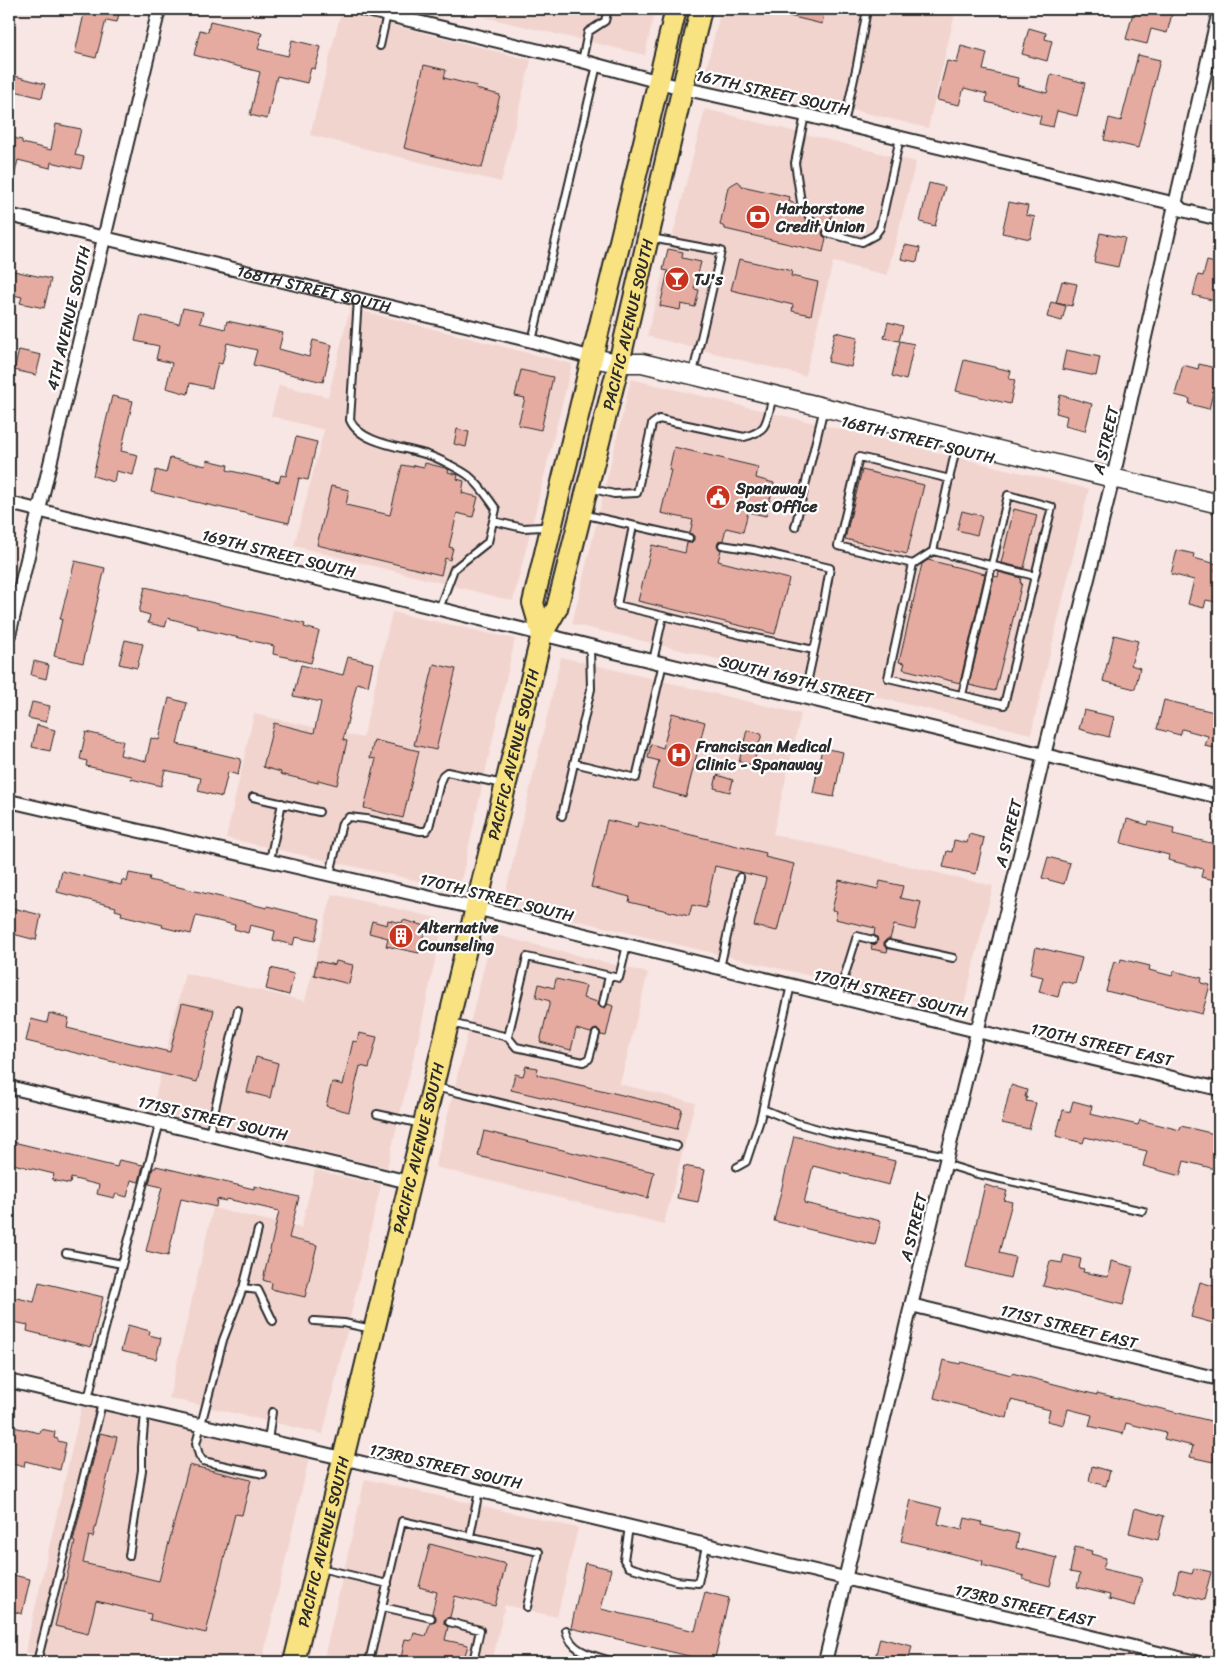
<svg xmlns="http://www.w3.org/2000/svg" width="1228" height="1671" font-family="Sriracha,sans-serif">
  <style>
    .built { fill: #f2d4cf }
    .building { fill: #e5aba1; stroke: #2b2b2b }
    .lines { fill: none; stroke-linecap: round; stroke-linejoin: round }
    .lane-casing { stroke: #2b2b2b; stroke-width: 10 }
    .street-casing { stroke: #2b2b2b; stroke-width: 16 }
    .secondary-casing { stroke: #2b2b2b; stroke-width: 21 }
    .primary-casing { stroke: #2b2b2b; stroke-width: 24 }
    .lane { stroke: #fff; stroke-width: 6 }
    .street { stroke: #fff; stroke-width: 12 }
    .secondary { stroke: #fff; stroke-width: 18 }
    .primary { stroke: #f8e281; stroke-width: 20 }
    .labels { text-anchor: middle; stroke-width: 4.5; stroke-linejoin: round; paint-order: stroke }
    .street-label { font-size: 16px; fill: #2b2b2b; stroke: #fff }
    .poi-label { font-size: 16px; font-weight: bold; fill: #2b2b2b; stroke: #fff; text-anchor: start }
  </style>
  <rect width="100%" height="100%" fill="#f7e6e3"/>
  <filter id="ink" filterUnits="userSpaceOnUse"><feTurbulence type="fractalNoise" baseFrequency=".02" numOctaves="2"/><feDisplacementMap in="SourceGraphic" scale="10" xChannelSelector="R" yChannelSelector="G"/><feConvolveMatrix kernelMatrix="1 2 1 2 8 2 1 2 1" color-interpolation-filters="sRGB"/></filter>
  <g filter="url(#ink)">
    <path class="built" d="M450,9H655L645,55Z
      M721,9H956L928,128L705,74Z
      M341,12L531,60L501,182L310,135Z
      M705,109L916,162L887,275L833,262L805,376L647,336Z
      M350,308L572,364L513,601L294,546L324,430L271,416L279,385L328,397Z
      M631,379L1089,489L1031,734L572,624Z
      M392,612L515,639L459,890L226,838L254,714L363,738Z
      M561,657L801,714L773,834L993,886L962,1012L503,903Z
      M332,894L437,918L442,927L421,1027L387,1168L152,1111L185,973L305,1001Z
      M492,934L648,973L620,1084L695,1103L664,1224L435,1167Z
      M315,1170L381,1185L323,1434L169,1398L213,1208L301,1228Z
      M82,1405L309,1458L262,1662H71L25,1652Z
      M365,1479L578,1528L557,1617L505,1605L492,1662H323Z"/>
    <path class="building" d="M82,9H120L117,22L106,20L96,58L75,53L84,14L81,13Z
      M781,9H825L822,24L781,14Z
      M1134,9H1152L1172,14L1167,33L1151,29L1147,44L1126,39Z
      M210,21L262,33L258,49L288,56L292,40L321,47L315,69L311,68L307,83L277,76L267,119L250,115L260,72L194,55L200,30L208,32Z
      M1029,28L1046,33L1045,39L1052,41L1047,61L1022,54Z
      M961,46L987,53L983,70L1018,78L1017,85L1047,93L1051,74L1085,83L1077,116L1057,111L1053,127L1039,124L1041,116L986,102L987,94L964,88L959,105L937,100L947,61L957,63Z
      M1138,55L1160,60L1138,148L1104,140L1109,118L1121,121Z
      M424,65L446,70L444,78L477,86L476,89L500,95L482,168L404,148Z
      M15,76L45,84L42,98L11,90Z
      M56,124L81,129L75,155L84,157L81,169L51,162L50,168L18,160L14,176L9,175V137L22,140V143L51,150Z
      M738,181L742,186L790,197L789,201L797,205L808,222L812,223L815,219L810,208L832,213L828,228L824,229L822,232L823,236L826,238L823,252L725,229V227L720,225L728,187Z
      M929,183L945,187L935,226L920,222Z
      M1009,202L1028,206L1026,215L1035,217L1030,239L1002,233Z
      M1100,233L1125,238L1118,267L1094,262Z
      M905,245L920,248L917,262L901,259Z
      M668,249L683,252L682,258L701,262L694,289L699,290L695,307L681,304L680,310L660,306L668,271L663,270Z
      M739,259L792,271L791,276L818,282L811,315L792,311L793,305L731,290Z
      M1207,261L1219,264V302L1193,295L1198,275L1203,276Z
      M9,270L51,279L44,308L20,303L22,297L9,294Z
      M1062,281L1077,284L1072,306L1056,303Z
      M1051,302L1066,306L1062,321L1047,317Z
      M183,308L203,312L200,323L225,329L227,321L283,333L279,349L309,357L313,340L332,345L323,382L253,365L257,350L227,343L222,364L218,363L212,388L190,383L188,394L166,388L172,363L156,359L159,346L135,341L141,315L179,324Z
      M888,322L903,326L899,341L884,338Z
      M835,332L858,337L851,367L828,362Z
      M900,341L914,344L906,380L892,376Z
      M19,350L41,355L36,375L14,370Z
      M1066,350L1100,357L1096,376L1062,369Z
      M964,360L1011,371L1009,379L1015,380L1010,404L956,391Z
      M1199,364L1219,369L1209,409L1189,404L1190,399L1175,395L1183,365L1198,369Z
      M521,370L553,377L541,430L518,425L525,398L515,396Z
      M1060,395L1092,404L1085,431L1065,426L1067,416L1056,413Z
      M112,396L133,401L121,451L138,455L133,475L116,471L114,482L93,476Z
      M457,429L469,432L466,447L454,444Z
      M296,437L317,442L308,480L299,478L289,523L151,492L156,470L166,473L170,458L206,466L207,460L228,465L227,470L279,482L281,475L286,476Z
      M674,447L758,467L756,478L774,483L766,516L748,512L743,532L726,528L723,540L720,541L717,545L719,549L721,550L718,561L789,579L775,634L638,601L652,545L685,553L687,543H691L694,540V536L690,533L693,520L661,513L671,470H669Z
      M425,463L445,468L449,470L448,472L458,475L457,479L464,481L462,493L478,497L473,517L457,513L449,547L453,548L450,560L445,558L441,575L317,545L331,486L349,490L346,505L390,515L402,465L413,467L414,465L424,467Z
      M862,470L924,485L907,554L845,539Z
      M1014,509L1037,515L1024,568L1001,563Z
      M962,511L982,516L977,535L957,530Z
      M1177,550L1194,554L1193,558L1217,564L1215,571L1219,572V591L1216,602L1206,600L1204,608L1188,604L1194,580L1171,574Z
      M928,560L985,574L960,683L903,669L905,663L899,662L922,564Z
      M75,561L105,568L83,663L54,656L62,619H60Z
      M999,572L1021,578L1020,583H1022L995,691L969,685L994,576L998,577Z
      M145,587L305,624L304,627L319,631L311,663L273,654L274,646L197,628L198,626L168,618L165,627L148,623L150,615L139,612Z
      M1114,635L1138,641L1131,665L1140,668L1135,689L1103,681Z
      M125,640L143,644L137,668L119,664Z
      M348,657L373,663L368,686L357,683L343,740L347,741L337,785L318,780V783L280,774L281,772L263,767L274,723L314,733L321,702L293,696L301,665L343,675Z
      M34,661L49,665L46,679L31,675Z
      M434,664L456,669L436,750L414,745Z
      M169,698L187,703L177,744L241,759L238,775L228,772L222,797L198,791L201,778L165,770L161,786L131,779L132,776L86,766L87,761L80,759L86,732L123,741L120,755L146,761L151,738L159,740Z
      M1164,700L1214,712V709L1219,710V749L1205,746L1208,736L1182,729L1180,735L1157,729Z
      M32,702L50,706L46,722L28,718Z
      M1084,710L1114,717L1109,737L1079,729Z
      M672,713L705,722L686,797L652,788L659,761L648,758L651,744L663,748Z
      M37,725L55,730L50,751L32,747Z
      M747,730L762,734L753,765L739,762Z
      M374,740L419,751L403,818L364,808L376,759L370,758Z
      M822,748L843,752L834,797L813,793Z
      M717,775L733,780L730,792L714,788Z
      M1127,819L1148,825L1149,822L1174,828L1173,834L1219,845V881L1201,877L1203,869L1168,860L1169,855L1121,843Z
      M607,820L637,827L638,822L766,853L765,857L794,864L777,931L754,926L766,878L715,866L706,908L692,905L689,916L629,902L630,897L591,887Z
      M969,834L984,838L976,874L943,867L947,851L952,852L954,840L967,843Z
      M1048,857L1070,863L1064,884L1042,878Z
      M62,871L121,885L122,880L127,882L129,873L150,877L149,880L267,908V906L320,919L315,941L295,937L293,945L273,940L275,931L250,925L248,933L234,929L235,925L196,916L191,934L162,927L163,925L121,915L122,912L115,910L116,907L57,892Z
      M839,880L878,889L880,881L903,886L900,898L921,902L915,930L894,925L890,939H887L884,942V946L888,949L887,952L871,949L872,945L876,944L878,941L877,937L874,935L875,928L835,919L837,911L832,910Z
      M9,907L41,915L36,940L9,933Z
      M388,920L402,923L403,920L426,926L419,953L386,946L388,938L369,933L372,921L387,925Z
      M1036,947L1082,958L1075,984L1062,981L1058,997L1039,992L1043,977L1030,974Z
      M1121,959L1150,966L1149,970L1172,976L1174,971L1202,978L1201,983L1210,985L1202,1014L1106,991L1114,961L1120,963Z
      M317,961L335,965L336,961L353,965L349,984L314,975Z
      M271,968L294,974L289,995L266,989Z
      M556,979L586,986L583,998L598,1002V1005L601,1008H605L608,1004L613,1006L606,1036L601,1035L600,1031L597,1029L593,1030L591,1033L576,1029L571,1050L540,1042L550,1001L536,997L539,984L554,988Z
      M182,1003L214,1010L197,1082L26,1041L31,1019L47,1023L49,1013L69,1018L67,1028L170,1052Z
      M359,1033L377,1037L369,1068L360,1066L349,1112L326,1106L332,1082L343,1085L353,1041L357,1042Z
      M256,1057L278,1063L270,1098L247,1092Z
      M526,1066L538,1068L537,1075L682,1109L677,1129L511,1090L515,1074L523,1076Z
      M1011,1085L1027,1090L1025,1097H1027L1026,1101L1036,1103L1029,1129L1002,1123Z
      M1073,1101L1092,1106L1090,1114L1138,1125L1140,1120L1180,1130L1181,1126L1219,1135V1170L1184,1161L1180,1176L1143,1166L1147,1151L1085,1137L1083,1143L1056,1136L1063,1110L1070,1112Z
      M484,1131L654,1172L648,1198L478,1156Z
      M794,1136L895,1161L889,1185L813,1166L804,1203L881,1221L875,1245L774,1221Z
      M9,1141L117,1167L119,1160L143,1165L139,1182L131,1180L127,1197L116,1194L114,1198L97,1194L99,1185L71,1178L70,1184L52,1180L54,1174L9,1163Z
      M156,1166L254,1189V1186L299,1197L289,1238L317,1245L305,1297L271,1289L272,1283L263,1280L279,1211L227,1199L226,1201L217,1199L216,1207L181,1199L168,1256L146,1251L162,1187L149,1184L153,1168H156Z
      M684,1166L705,1170L698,1202L677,1198Z
      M985,1185L1007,1191L1004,1200L1012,1202L999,1253L1015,1257L1010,1278L966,1267Z
      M1064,1255L1081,1259L1079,1268L1084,1269L1083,1272L1108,1277L1111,1261L1133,1267L1123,1305L1043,1286L1050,1261L1062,1263Z
      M39,1282L103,1297L91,1347L27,1331L28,1325L9,1321V1296L34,1302Z
      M1200,1282L1217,1287L1214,1301L1218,1302L1213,1323L1191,1317Z
      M128,1325L150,1331L149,1335L161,1338L156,1359L121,1351Z
      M943,1360L960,1364L961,1362L1011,1375L1012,1373L1097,1395V1393L1219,1423V1452L1216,1451L1213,1462L1190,1457L1193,1446L1164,1439L1166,1433L1126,1423L1123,1434L1089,1426L1092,1415L1068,1409L1064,1425L1047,1421L1050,1410L1011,1400L1007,1418L934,1398Z
      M9,1426L40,1433L41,1429L55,1432L54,1438L58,1439V1441L66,1443L60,1470L25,1461L24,1467L9,1463Z
      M100,1433L117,1437L93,1537L89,1536L83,1563L159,1581L189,1465L251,1480L242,1515L235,1514L206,1633L150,1620L151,1614L96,1601L88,1634L55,1626L75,1542L73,1541Z
      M1092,1466L1110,1471L1106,1486L1089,1481Z
      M911,1500L942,1508L938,1524L962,1530L965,1518L982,1522L981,1525L1019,1534L1016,1548L1057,1558L1050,1586L1023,1579L1024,1576L982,1565L983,1561L901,1541Z
      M1135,1508L1164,1516L1158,1540L1129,1533Z
      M430,1544L506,1564L495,1606L455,1596L450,1617L444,1620V1624L448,1627L445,1640L468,1645L463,1662H407L408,1659L401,1658L405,1639L412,1640L414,1633L426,1636L430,1623H433L436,1620V1616L432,1613L437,1592L419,1587Z
      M1075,1547L1092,1551L1091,1554L1106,1558L1103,1569L1142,1578L1135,1606L1109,1599L1110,1595L1077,1587L1080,1574L1070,1572Z
      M585,1563L611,1569L601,1609L695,1631L705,1592L729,1598L714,1662L571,1628Z
      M1194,1568L1211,1572L1204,1600L1174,1592L1179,1571L1192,1574Z
      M9,1574L30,1579L22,1614L9,1610Z
      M880,1638L912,1646L908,1662H874Z"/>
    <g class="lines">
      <defs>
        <path id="lane" d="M380,46L387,14
          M582,61L588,32L605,21L608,9
          M805,115L795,163L801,202L810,218
          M844,124L857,65L867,9
          M827,233L862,242L875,235L880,228L900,138
          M651,238L721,251L693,373
          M358,299L350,420C360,444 405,447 428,455C438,458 461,470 469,476C480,485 488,498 496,509L488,542L454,569L439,609
          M532,341L597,65
          M589,488L614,494L637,493L652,424L659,419L744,437C766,431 766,425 771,404
          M582,514L689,538
          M493,521L523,528L542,527L548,529
          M633,526L617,605L663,616L653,661
          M795,527L822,416
          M722,545L754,550L830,568L822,614L804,697
          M933,551L956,448
          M913,564L888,678L1004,705L1035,576L933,551L913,564L838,546L859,457L950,479
          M663,616L741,635L814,650
          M962,695L1008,495L1052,507L1035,576
          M574,763L636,778L663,663
          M253,797L319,812
          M562,816L591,689L590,646
          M270,860L282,803
          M330,874L342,823L349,817L366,819L420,831H426L429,827L440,782L443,775L447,772L503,784
          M889,944L953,958
          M720,968L740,877
          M838,997L857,936L873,940
          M603,1003L609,976
          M451,1023L508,1037L527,957L619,978L627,945
          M508,1037L516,1047L583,1062L589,1059L596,1034
          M435,1087L677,1146
          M763,1109L797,1123L829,1132L947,1156
          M377,1114L422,1124
          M209,1134L238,1010
          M945,1164L974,1173L1143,1211
          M737,1167L746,1162L760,1120L791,985
          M66,1253L122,1264
          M243,1288L258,1230
          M314,1321L344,1323L372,1329
          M88,1400L99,1351L160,1122
          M268,1441L272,1412
          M263,1474L203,1461L199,1455L196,1444L223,1340L243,1288L258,1290L273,1321
          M629,1527L624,1560L629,1567L676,1581L698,1583L706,1546
          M470,1536L479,1491
          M129,1556L142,1470V1447L145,1413
          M320,1568L388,1584
          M383,1607L431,1618
          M449,1622L480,1630L473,1662
          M566,1630C570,1653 596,1656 615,1662
          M37,1662L102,1403
          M202,1662L203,1660
          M369,1662L402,1521L539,1552L527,1607"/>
        <g id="street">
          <path d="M363,9L582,61L682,88L805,115L1176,204L1182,210L1219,219"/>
          <path id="s1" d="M9,215L532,341L592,358"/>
          <path d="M9,503L590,646L1219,797"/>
          <path d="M9,635L159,9"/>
          <path d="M9,801L475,908L977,1031L1219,1089"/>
          <path d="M9,1087L409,1182"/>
          <path d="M911,1305L1219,1379"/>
          <path d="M9,1381L342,1458L1196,1662"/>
          <path d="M825,1662L1044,755L1113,478L1219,11"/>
        </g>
        <path id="secondary" d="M592,358L619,363H642L692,375L1219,504"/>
        <g id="primary">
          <path d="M542,634L533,603L676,9"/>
          <path id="s2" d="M294,1662L542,634L557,608L619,363L701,9"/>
        </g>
      </defs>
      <use href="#lane" class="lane-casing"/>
      <use href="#street" class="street-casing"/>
      <use href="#secondary" class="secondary-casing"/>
      <use href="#primary" class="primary-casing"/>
      <use href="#lane" class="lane"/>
      <use href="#street" class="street"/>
      <use href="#secondary" class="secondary"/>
      <use href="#primary" class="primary"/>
    </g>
  </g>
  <defs>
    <symbol id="bank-disc" viewBox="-11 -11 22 22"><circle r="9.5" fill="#c8321e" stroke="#fff"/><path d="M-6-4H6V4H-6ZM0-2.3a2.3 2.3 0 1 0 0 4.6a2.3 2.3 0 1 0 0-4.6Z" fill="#fff"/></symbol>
    <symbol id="bar-disc" viewBox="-11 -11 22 22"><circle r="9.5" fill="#c8321e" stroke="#fff"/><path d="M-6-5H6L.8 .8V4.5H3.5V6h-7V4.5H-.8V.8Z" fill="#fff"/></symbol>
    <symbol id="civic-disc" viewBox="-11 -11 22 22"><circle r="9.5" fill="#c8321e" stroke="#fff"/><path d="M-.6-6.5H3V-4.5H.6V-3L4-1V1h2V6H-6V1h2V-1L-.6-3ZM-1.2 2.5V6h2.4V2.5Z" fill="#fff"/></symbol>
    <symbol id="hospital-disc" viewBox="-11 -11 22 22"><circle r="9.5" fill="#c8321e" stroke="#fff"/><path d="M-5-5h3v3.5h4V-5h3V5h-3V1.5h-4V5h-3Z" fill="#fff"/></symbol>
    <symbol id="building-disc" viewBox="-11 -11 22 22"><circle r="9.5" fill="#c8321e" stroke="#fff"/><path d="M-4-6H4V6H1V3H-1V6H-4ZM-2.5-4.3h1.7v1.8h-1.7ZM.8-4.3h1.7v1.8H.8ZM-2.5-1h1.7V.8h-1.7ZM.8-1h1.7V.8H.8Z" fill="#fff"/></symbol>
  </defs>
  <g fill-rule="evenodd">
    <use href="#bank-disc" x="744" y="203" width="28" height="28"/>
    <use href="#bar-disc" x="663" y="265" width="28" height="28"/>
    <use href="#civic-disc" x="704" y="483" width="28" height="28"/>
    <use href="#hospital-disc" x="665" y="741" width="28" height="28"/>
    <use href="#building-disc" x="387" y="922" width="28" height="28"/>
  </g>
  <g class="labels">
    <g class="street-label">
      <text transform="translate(773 92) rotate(13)" y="6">167TH STREET SOUTH</text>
      <text dy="6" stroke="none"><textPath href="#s1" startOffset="314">168TH STREET SOUTH</textPath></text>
      <text transform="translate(68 318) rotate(-77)" y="6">4TH AVENUE SOUTH</text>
      <text dy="6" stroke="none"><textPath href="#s2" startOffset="1380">PACIFIC AVENUE SOUTH</textPath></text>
      <text transform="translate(918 439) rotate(14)" y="6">168TH STREET SOUTH</text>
      <text transform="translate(1105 440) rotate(-77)" y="6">A STREET</text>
      <text transform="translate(279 553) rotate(14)" y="6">169TH STREET SOUTH</text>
      <text transform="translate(796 679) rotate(14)" y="6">SOUTH 169TH STREET</text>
      <text dy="6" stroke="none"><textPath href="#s2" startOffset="934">PACIFIC AVENUE SOUTH</textPath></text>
      <text transform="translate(1008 833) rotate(-76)" y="6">A STREET</text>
      <text transform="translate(497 897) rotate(14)" y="6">170TH STREET SOUTH</text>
      <text transform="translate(891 993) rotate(14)" y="6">170TH STREET SOUTH</text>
      <text transform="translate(1102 1044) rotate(13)" y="6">170TH STREET EAST</text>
      <text transform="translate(213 1118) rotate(13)" y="6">171ST STREET SOUTH</text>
      <text dy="6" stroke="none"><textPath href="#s2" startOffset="529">PACIFIC AVENUE SOUTH</textPath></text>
      <text transform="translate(913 1227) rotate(-76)" y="6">A STREET</text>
      <text transform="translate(1069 1326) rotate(14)" y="6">171ST STREET EAST</text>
      <text transform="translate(446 1466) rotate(13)" y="6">173RD STREET SOUTH</text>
      <text dy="6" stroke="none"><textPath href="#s2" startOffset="124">PACIFIC AVENUE SOUTH</textPath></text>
      <text transform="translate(1025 1605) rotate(13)" y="6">173RD STREET EAST</text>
    </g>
    <g class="poi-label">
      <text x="776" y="214">Harborstone<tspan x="776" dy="18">Credit Union</tspan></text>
      <text x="694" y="285">TJ's</text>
      <text x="736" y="494">Spanaway<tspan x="736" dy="18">Post Office</tspan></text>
      <text x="696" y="752">Franciscan Medical<tspan x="696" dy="18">Clinic - Spanaway</tspan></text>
      <text x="418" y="933">Alternative<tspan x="418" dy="18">Counseling</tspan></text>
    </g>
  </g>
  <rect width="1228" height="1671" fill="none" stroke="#fff" stroke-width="30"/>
  <rect x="15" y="15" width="1198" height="1641" fill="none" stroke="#2b2b2b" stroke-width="2" filter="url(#ink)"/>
</svg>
